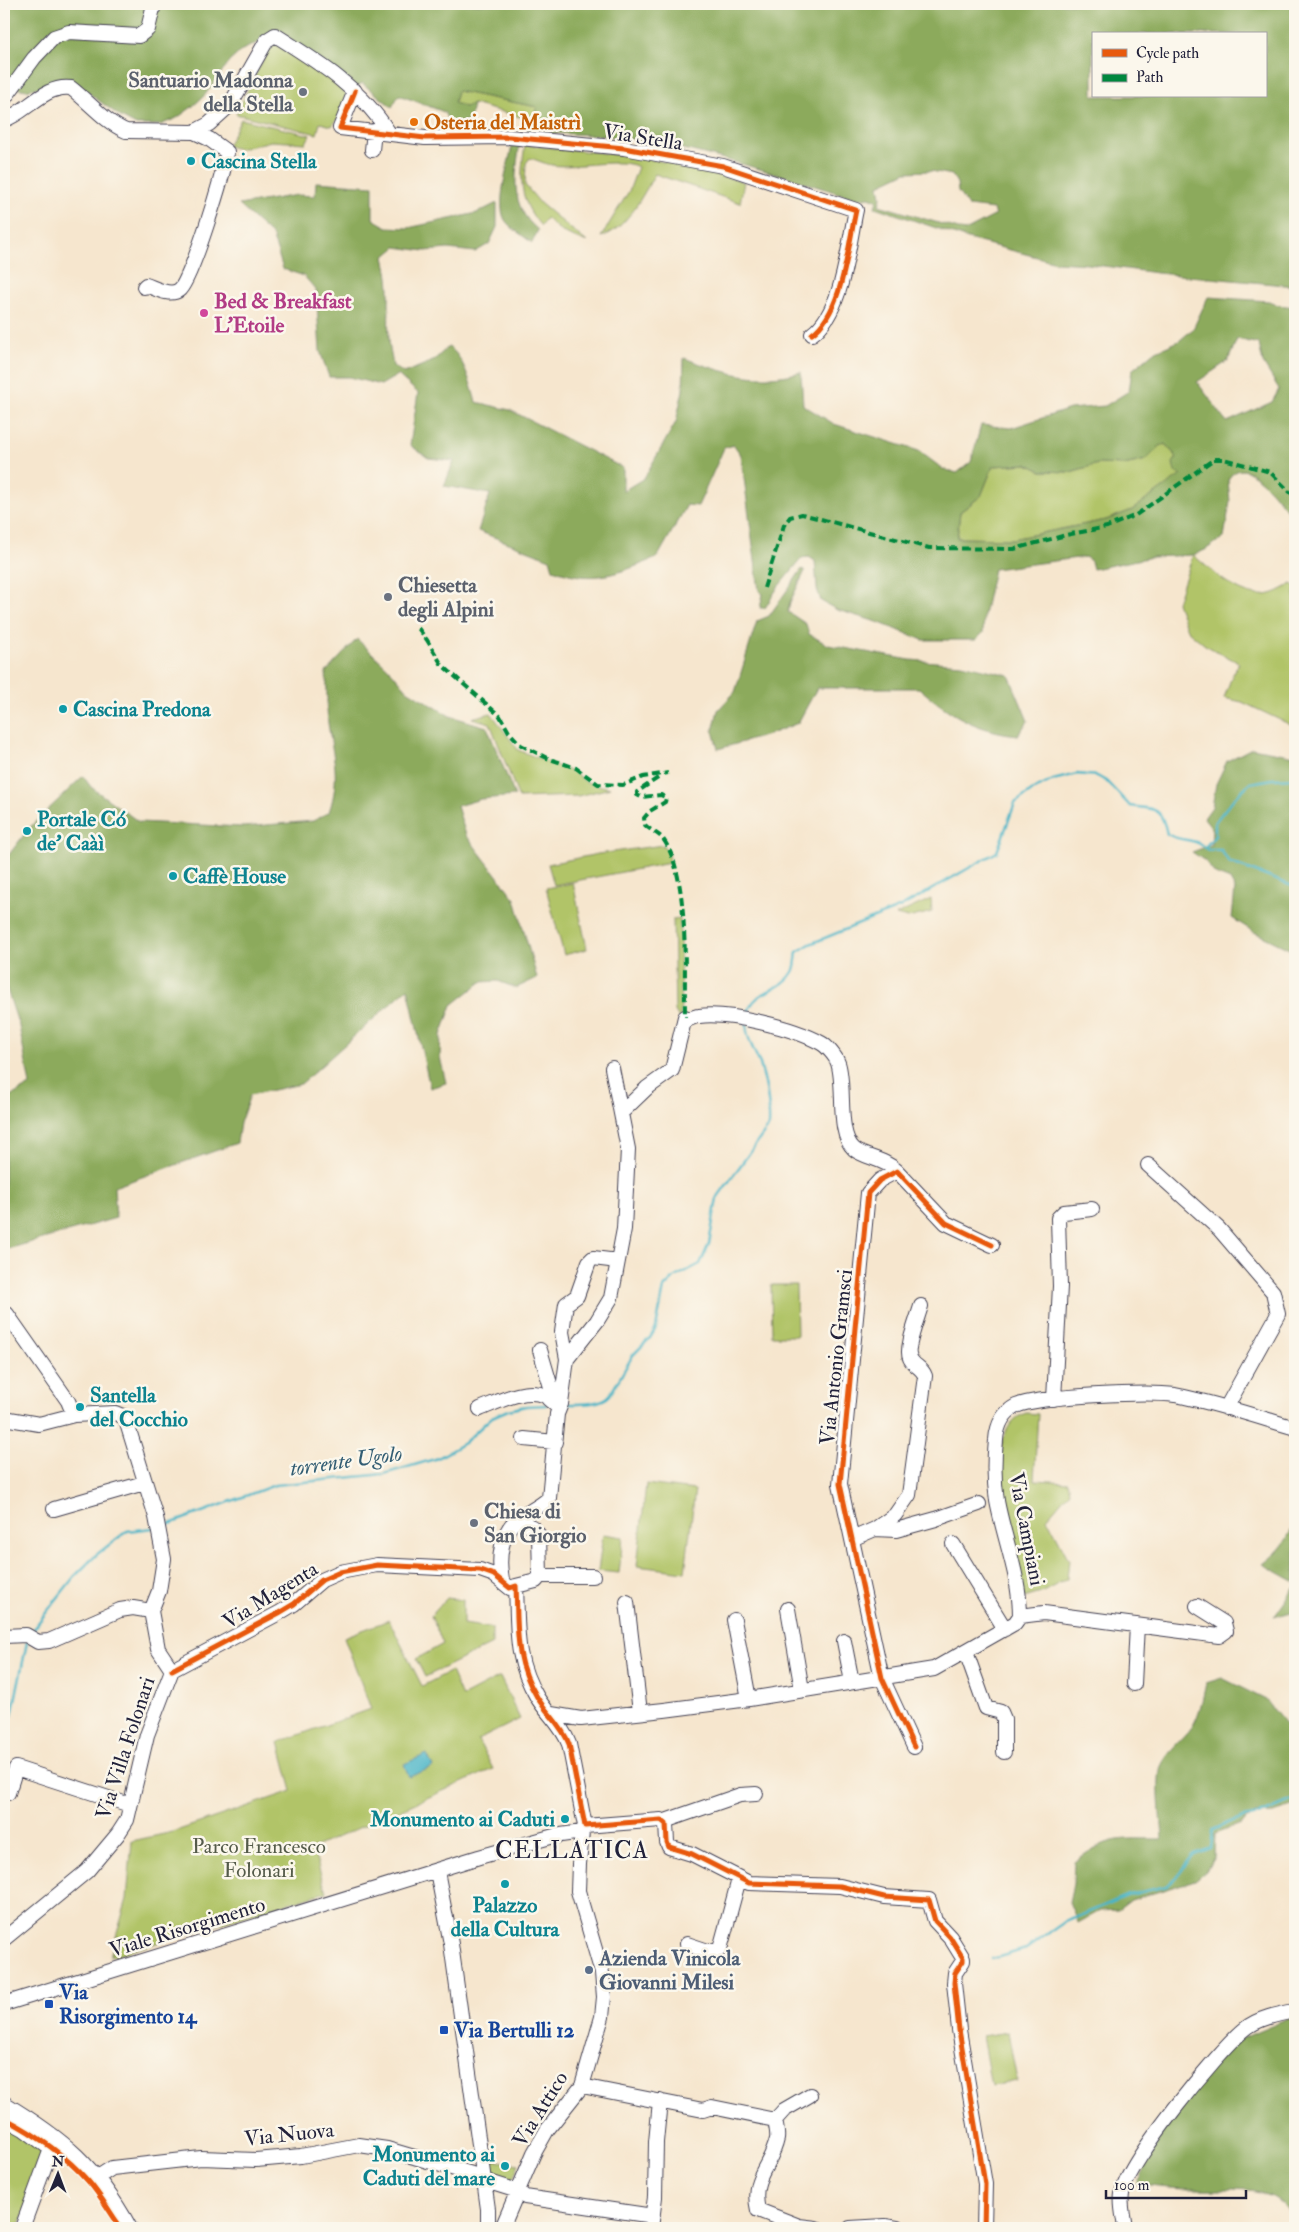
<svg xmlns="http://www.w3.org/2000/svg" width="1299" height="2232" font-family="'IM FELL Double Pica',serif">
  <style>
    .green { fill: #b1c467; stroke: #6a7351 }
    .forest { fill: #8caa5c; stroke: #57664c; fill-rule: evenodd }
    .water { fill: #4ab5c7; stroke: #366c81 }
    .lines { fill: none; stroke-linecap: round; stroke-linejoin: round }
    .stream { stroke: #4ab5c7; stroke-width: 2.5 }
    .minor-casing { stroke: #423f51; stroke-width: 16 }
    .minor { stroke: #fff; stroke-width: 14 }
    .quiet { stroke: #00873e; stroke-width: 4; stroke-dasharray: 8 4; stroke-linecap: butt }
    .cycleway-casing { stroke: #fbf7ec; stroke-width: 8 }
    .cycleway { stroke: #e8590c; stroke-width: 5 }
    .worship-dot { fill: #6b7280; stroke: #fbf7ec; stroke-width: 2 }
    .food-dot { fill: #e8710a; stroke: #fbf7ec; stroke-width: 2 }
    .culture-dot { fill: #0f9aa8; stroke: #fbf7ec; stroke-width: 2 }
    .hotel-dot { fill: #d1479c; stroke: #fbf7ec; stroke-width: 2 }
    .service-dot { fill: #5c6f8a; stroke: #fbf7ec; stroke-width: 2 }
    .transit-dot { fill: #1a4fb4; stroke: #fbf7ec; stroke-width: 2 }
    .labels { text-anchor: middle; stroke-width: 5; stroke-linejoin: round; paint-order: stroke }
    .worship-label { font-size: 21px; font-weight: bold; fill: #5b616d; stroke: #fbf7ec; text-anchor: start }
    .food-label { font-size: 21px; font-weight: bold; fill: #c56008; stroke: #fbf7ec; text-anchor: start }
    .street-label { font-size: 21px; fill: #22223b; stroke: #fbf7ec }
    .culture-label { font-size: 21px; font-weight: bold; fill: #0d838f; stroke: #fbf7ec; text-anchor: start }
    .hotel-label { font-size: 21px; font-weight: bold; fill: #b23c85; stroke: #fbf7ec; text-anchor: start }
    .park-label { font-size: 21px; fill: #545b4a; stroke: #fbf7ec }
    .service-label { font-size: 21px; font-weight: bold; fill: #4e5e75; stroke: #fbf7ec; text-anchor: start }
    .transit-label { font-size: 21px; font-weight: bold; fill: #164399; stroke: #fbf7ec; text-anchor: start }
    .water-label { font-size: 22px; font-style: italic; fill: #325d73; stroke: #fbf7ec }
    .quarter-label { font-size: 24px; letter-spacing: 1px; fill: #22223b; stroke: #fbf7ec }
  </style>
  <rect width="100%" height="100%" fill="#fbf7ec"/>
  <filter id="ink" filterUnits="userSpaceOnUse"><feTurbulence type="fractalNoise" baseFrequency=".02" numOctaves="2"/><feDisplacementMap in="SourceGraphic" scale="10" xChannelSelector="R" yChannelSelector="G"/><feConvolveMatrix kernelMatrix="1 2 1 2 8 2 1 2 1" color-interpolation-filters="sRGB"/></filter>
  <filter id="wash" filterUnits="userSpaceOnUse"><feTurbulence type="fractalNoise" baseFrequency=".0096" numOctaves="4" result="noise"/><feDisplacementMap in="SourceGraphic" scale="20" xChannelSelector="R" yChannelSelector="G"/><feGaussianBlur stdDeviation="1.12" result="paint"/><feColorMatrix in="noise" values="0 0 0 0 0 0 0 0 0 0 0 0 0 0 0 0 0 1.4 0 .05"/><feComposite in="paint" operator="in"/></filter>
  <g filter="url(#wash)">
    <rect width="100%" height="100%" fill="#f6e6ce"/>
    <path class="green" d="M273,39L351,91L340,116L332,126L320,123L317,134L236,114Z
      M457,91L537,107L531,120L473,104L465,107L454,103Z
      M241,119L310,135L306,143L271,141L240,149L227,146Z
      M525,145L622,155L672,163L744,182L740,203L655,174C642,196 627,229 601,237L629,191L638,167C623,157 574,169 552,165C545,164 537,160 530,158L526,163L525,185L541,204L587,242L562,232L546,218L541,226C518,200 520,178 525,145Z
      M1165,444L1177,457L1182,475L1132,510L1106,520L1012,539L957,538L960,512L981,496L993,466L1027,464L1042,471L1070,472L1098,464L1124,465L1146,460L1160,446Z
      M1193,555C1214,572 1244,604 1274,593C1280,591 1286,587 1292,584L1295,587V656L1292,660L1295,663V727L1242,702L1224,698L1232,676L1239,663L1205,645L1187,630L1177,602Z
      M491,713L518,750L575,773L586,782L610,788L578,796L519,798L490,723L472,718Z
      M663,845L668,852L670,863L554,885L548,864L598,854Z
      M573,883L587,949L564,955L546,888Z
      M931,899L932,912L908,918L896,915Z
      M680,918L681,1022L675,1011L673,919Z
      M771,1285H796L797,1336H772Z
      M1026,1413L1038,1414L1034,1480L1068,1482L1070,1491L1047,1518L1069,1560L1067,1579L1041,1593L1024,1598C1015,1561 973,1430 1026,1413Z
      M646,1484L695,1490L685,1572L637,1566Z
      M603,1534L623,1537L619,1573L598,1571Z
      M447,1598L463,1600V1624L492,1628V1644L425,1677L416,1659L443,1644L431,1616Z
      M389,1620L422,1686L451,1671L462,1697L500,1677L520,1719L478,1740L493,1769L313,1848L326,1892L110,1957L127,1899L132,1841L173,1832L292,1791L279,1742L371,1709L344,1637Z
      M1008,2032L1017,2081L991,2086L982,2036Z
      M4,2125L26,2135L46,2150L19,2228H4Z
      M485,2159L519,2164L510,2185L487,2174Z"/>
    <path class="forest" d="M4,4H1295V286L1157,273L1088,264L1056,262L968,239L875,207L877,200L869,197L857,199C786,177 711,152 637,140C601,134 564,134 527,132L537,107L457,91L454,103L465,107L473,104L470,120L450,125L444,112L399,95L392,107L362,83L355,89L273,31L259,42L242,50L229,62L205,95L192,107L177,118L160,125H136L121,117L75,83L66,81L27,90L4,86ZM1093,34H1265V96H1093ZM931,171L952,175L957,183L958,192L968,206L993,209L996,215L965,231L879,205L881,197L879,185L906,172Z
      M513,141L520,142C515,176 509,206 538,230L532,243C524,236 511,229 505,220C495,203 510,160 513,141Z
      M316,182L373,186V219L387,227L408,228L477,213L497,203V227L489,244L475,252L448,249L425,251L396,247L384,257C393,290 387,307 389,339C389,348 392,357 393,366L404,373L433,361L448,347C463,354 471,385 476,402L510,410L623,468V491L644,478L676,422L683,390L684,358C725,373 757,384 801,372L803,405L834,424L919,451L943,469L957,473L971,462L981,425L1011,428L1070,409L1105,406L1129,391L1132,370L1154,352L1179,341L1193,329L1208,297L1269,301L1278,305L1295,307V522C1286,507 1263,479 1247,471C1239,468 1231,473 1228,480L1230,502L1224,537L1205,550L1193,555L1152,557L1093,569L1091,561L1085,557L994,569L984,615L983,633L976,640H923L877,622L837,610L821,601L817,589L815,561L809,557L802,558L778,587L765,608H760L763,594L759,591L741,455L734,445L724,448L698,506L687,505L657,558C618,573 595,585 553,569L550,559L478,531L490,494L444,486L454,461L428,458L410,445L418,393L398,375L381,385L349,377H329L320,351L316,290L304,276L283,269L272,235L239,205L297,195L315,196ZM1237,339L1259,344L1263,363L1279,389L1272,402L1227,422L1197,382L1228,361ZM1165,444L1177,457L1173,463L1175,472L1181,475L1132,510L1106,520L1012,539L957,538L960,512L981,496L993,466L1027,464L1042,471L1070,472L1098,464L1124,465L1146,460L1160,446Z
      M802,569L805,571L790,602L788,612L806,624L809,634L828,645L910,660L962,664L1009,675L1028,721L1018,735C977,731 950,715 919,688H817L798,723L768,735L718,749L713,731L718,710L735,692L757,621L769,616Z
      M357,639L390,670L407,690L450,716L487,727L515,796L481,799L457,806L466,835L515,899L537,978L516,988L498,981L481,982L452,1005L441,1035L440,1057L446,1083L430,1088L408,988L301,1084L250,1095L240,1123L237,1143L114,1187L116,1218L4,1250V1096H11L30,1085L19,1026L4,981V861L30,827L83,776L91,787L139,822L243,827L313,821L329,812C341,777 333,758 328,723C326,706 328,689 326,672Z
      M1252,748L1295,756V952L1254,932L1232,918L1235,889L1230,880L1215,874L1205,861L1192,852L1211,845L1212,828L1204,818L1212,807L1216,784L1227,761Z
      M1295,1519V1582L1263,1564C1281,1550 1288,1541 1295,1519Z
      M1295,1587V1611L1274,1617Z
      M1222,1678L1266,1700L1295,1736V1806L1274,1813L1255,1814L1241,1824L1215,1834L1214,1857L1206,1871L1195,1880L1131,1900L1118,1910L1100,1911L1078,1923L1069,1902L1073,1884L1074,1862C1110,1835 1120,1839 1162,1839C1161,1823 1156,1780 1161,1766C1167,1750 1183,1740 1192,1727C1200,1714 1203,1697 1206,1683Z
      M1295,2016V2228H1292L1295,2218C1289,2210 1279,2198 1270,2195C1246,2186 1219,2190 1194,2189C1175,2189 1155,2187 1136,2184L1162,2134L1231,2043Z"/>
    <path class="water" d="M427,1754L433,1767L409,1777L404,1764Z"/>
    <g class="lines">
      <path class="stream" d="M1205,847L1215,836V822L1235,797L1250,783L1273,779L1295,778
        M748,1012C756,988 781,993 793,972C796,967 796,958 797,952L810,944L901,907L997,852L1015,803L1033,790L1053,780L1077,774L1097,776L1106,781L1130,806C1156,810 1161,806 1167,834C1182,843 1194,836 1208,850H1221L1229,862L1295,887
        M565,1404C578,1404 602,1405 610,1395L633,1355L650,1338L656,1328L664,1288L675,1277L700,1264L709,1244L717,1198L769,1126C770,1106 766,1083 760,1064C754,1050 747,1039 746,1024
        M167,1525L275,1485L384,1474L438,1458L464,1443L492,1417L508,1410L526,1406L546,1405
        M34,1628L74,1577L96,1555L127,1531L153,1528
        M4,1727L12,1715L27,1642
        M992,1959L1026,1949L1063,1923L1129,1895L1166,1886L1175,1878L1194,1854L1211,1848L1213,1830L1235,1820L1258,1815L1295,1799"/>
    </g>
  </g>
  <g filter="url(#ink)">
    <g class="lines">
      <defs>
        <path id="minor" d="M355,91L340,128L425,138L509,137L624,148L723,166L856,210C848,246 843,312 812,334
          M4,99L34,58L54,37L69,32L139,36L148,29L154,4
          M4,120C26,113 45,84 71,88C89,102 105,122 126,131L194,132L209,124L230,105L267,40L275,35C318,62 362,89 389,133
          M372,150L374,131
          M144,287L146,285C155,288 170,297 179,290C191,282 225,170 227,152L209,139L194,132
          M685,1021C689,1019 695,1016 699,1016C730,1012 794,1028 821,1043C827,1046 836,1057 838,1063C846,1086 836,1133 854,1149C864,1158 884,1158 897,1171
          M621,1113L647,1088L672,1070L685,1017
          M1148,1165L1219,1229L1273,1292L1278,1314L1226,1408
          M7,1314L68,1401L74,1415
          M540,1350L556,1404
          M567,1359L562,1332L566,1304L577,1296L589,1262L593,1258L618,1261
          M1054,1399L1060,1286L1058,1218L1064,1212L1092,1209
          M480,1409C500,1401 525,1387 546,1396C550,1402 556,1404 559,1409
          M4,1418L39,1424L74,1415L115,1413L125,1417L156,1517L164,1559L159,1591L151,1611L158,1649L172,1670
          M524,1439L555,1442
          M54,1509L144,1483
          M516,1520L532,1527L539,1535L540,1576
          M875,1529L896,1530L936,1519L979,1504
          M852,1539L875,1529L895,1515L909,1495L925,1376C922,1367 913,1366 910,1358C905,1349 918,1317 921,1306
          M953,1544L1005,1629
          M502,1580C498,1560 500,1531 519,1518C529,1511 540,1507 549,1498L557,1414L561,1404L567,1359L597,1321L611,1298L624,1229L628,1149L612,1068
          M516,1586L536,1581L540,1576H593
          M627,1602L640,1712
          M788,1609L802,1690
          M1020,1616C1020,1576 1004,1539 997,1501C994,1482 994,1459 996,1440C997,1426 1003,1413 1016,1406C1039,1396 1148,1391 1175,1395C1216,1403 1255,1416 1295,1428
          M1020,1616L1044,1613L1219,1636L1226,1631L1224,1623L1197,1606
          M734,1620L749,1699
          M4,1636L26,1635L38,1642L49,1641L120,1610L133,1608L151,1611
          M844,1641L852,1682
          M966,1652L986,1708L1001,1712L1004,1719V1752
          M172,1670L279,1613L294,1604L322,1580L340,1572L377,1565L480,1570L494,1575L510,1588L516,1586C518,1628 514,1659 537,1697C547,1714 562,1725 569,1744L585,1826L661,1820L666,1824L667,1842L669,1847L692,1854L749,1883L840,1886L884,1897L929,1900L935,1921L950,1937L963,1958V1961L955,1973L954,1983L959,2030L985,2184L984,2228
          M1134,1684L1137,1625
          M551,1714L581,1719L664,1710L749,1699L934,1669L1015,1623L1020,1616
          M914,1747L882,1678L840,1484L868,1193L880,1180L897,1171L946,1223L992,1245
          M8,1793L16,1768L130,1805
          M665,1821L740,1795L756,1794
          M437,1871L451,1944L488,2209V2228
          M4,1939L87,1871L118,1834L127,1820L147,1735L172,1670
          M687,1944L711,1952L720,1949L739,1879
          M4,2004L479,1857L554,1836L582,1832
          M582,2086L703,2110L712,2107L775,2120
          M810,2095L784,2110L775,2120C776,2126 778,2134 777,2139C771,2167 750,2177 758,2210L799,2226L816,2228
          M4,2103C64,2139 96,2166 130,2228
          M4,2118L24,2129L51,2149L22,2228
          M98,2177L112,2168L201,2158L256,2160L301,2156L359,2145L387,2149L482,2177
          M483,2180L518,2191L525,2197L653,2216
          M502,2228L534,2153L547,2130L582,2086L602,2017L604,1997L602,1973L578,1891L579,1864L582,1832L585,1826
          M651,2228L655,2197L656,2142L660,2101
          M850,2228L885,2226L897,2228
          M1125,2228C1124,2218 1120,2205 1122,2194C1127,2162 1218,2051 1245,2029C1258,2018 1279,2014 1295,2011"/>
      </defs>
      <use href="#minor" class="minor-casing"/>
      <use href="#minor" class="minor"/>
      <path class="quiet" d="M764,588L784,525L790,517L802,514L929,548L1014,549L1066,535L1107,527L1136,515L1214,459H1224L1270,472L1295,497
        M418,628L427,640L442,665L500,716L509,732L521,745L547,758L576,768L598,784L623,785L643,777L668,773
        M658,778L637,792V795L641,797L661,795L666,798L665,802L650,811L644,818L645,825C651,831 658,833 663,839C690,876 684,971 685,1017"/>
      <defs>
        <path id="cycleway" d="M355,91L340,128L425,138L509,137L624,148L723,166L856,210C848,246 843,312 812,334
          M172,1670L279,1613L294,1604L322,1580L340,1572L377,1565L480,1570L494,1575L510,1588L516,1586C518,1628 514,1659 537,1697C547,1714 562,1725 569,1744L585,1826L661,1820L666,1824L667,1842L669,1847L692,1854L749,1883L840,1886L884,1897L929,1900L935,1921L950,1937L963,1958V1961L955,1973L954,1983L959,2030L985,2184L984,2228
          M914,1747L882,1678L840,1484L868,1193L880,1180L897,1171L946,1223L992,1245
          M4,2118C35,2134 65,2155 88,2181C99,2193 108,2209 117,2222L119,2228"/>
      </defs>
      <use href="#cycleway" class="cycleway-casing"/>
      <use href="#cycleway" class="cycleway"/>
    </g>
  </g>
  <g class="worship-dot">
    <circle cx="303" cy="92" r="5"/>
    <circle cx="388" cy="597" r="5"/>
    <circle cx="474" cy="1523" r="5"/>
  </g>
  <circle class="food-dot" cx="414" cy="122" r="5"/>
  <g class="culture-dot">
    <circle cx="191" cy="161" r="5"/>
    <circle cx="63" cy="709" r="5"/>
    <circle cx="27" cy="831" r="5"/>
    <circle cx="173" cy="876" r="5"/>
    <circle cx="80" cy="1407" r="5"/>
    <circle cx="565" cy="1819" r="5"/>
    <circle cx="505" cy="1884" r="5"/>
    <circle cx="505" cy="2166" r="5"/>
  </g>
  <circle class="hotel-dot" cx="204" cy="313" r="5"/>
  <circle class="service-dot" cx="589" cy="1970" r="5"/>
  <g class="transit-dot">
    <rect x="44" y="1999" width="10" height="10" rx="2.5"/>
    <rect x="439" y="2025" width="10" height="10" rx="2.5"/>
  </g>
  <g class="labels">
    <g class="worship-label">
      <text x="293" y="87" text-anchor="end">Santuario Madonna<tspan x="293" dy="24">della Stella</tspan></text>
      <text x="398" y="592">Chiesetta<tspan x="398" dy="24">degli Alpini</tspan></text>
      <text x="484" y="1518">Chiesa di<tspan x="484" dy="24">San Giorgio</tspan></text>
    </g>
    <g class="food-label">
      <text x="424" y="129">Osteria del Maistrì</text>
    </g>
    <g class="street-label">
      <text transform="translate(643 137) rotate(9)" y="7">Via Stella</text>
      <text transform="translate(836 1357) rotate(-84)" y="7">Via Antonio Gramsci</text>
      <text transform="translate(1027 1529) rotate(79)" y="7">Via Campiani</text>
      <text transform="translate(270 1595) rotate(-32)" y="7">Via Magenta</text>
      <text transform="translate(125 1748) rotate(-72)" y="7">Via Villa Folonari</text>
      <text transform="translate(187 1927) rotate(-17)" y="7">Viale Risorgimento</text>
      <text transform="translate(540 2109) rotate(-58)" y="7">Via Attico</text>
      <text transform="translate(289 2134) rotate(-6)" y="7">Via Nuova</text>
    </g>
    <g class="culture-label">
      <text x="201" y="168">Cascina Stella</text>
      <text x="73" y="716">Cascina Predona</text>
      <text x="37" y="826">Portale Có<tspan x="37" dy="24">de' Caàì</tspan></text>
      <text x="183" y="883">Caffè House</text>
      <text x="90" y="1402">Santella<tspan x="90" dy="24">del Cocchio</tspan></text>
      <text x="555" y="1826" text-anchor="end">Monumento ai Caduti</text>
      <text x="505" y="1912" text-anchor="middle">Palazzo<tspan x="505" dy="24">della Cultura</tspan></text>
      <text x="495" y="2161" text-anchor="end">Monumento ai<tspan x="495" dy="24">Caduti del mare</tspan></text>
    </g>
    <g class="hotel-label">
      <text x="214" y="308">Bed &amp; Breakfast<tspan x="214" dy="24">L'Etoile</tspan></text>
    </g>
    <g class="park-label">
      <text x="259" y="1853">Parco Francesco<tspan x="259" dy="24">Folonari</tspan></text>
    </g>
    <g class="service-label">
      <text x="599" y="1965">Azienda Vinicola<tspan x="599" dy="24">Giovanni Milesi</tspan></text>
    </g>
    <g class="transit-label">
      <text x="59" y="1999">Via<tspan x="59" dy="24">Risorgimento 14</tspan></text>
      <text x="454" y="2037">Via Bertulli 12</text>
    </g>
    <g class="water-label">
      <text transform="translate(346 1460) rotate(-8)" y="8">torrente Ugolo</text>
    </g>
    <g class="quarter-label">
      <text x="572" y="1858">CELLATICA</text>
    </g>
  </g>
  <rect width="1299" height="2232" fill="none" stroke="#fbf7ec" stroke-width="20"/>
  <rect x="1092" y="32" width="175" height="65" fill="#fbf7ec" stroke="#a4a2a5"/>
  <rect x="1102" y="49" width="25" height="8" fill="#e8590c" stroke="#a4a2a5"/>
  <text x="1136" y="58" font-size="15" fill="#22223b">Cycle path</text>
  <rect x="1102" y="74" width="25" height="8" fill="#00873e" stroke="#a4a2a5"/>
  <text x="1136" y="82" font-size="15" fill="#22223b">Path</text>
  <g transform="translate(58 2174) rotate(1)" stroke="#fbf7ec" stroke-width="4" paint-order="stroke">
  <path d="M0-4L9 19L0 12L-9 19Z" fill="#22223b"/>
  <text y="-8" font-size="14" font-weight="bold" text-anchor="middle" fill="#22223b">N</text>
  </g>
  <path d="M1106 2190v8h140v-8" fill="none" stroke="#22223b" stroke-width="2.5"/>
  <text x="1114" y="2190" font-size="15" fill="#22223b" stroke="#fbf7ec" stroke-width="4" paint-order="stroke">100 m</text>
</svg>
